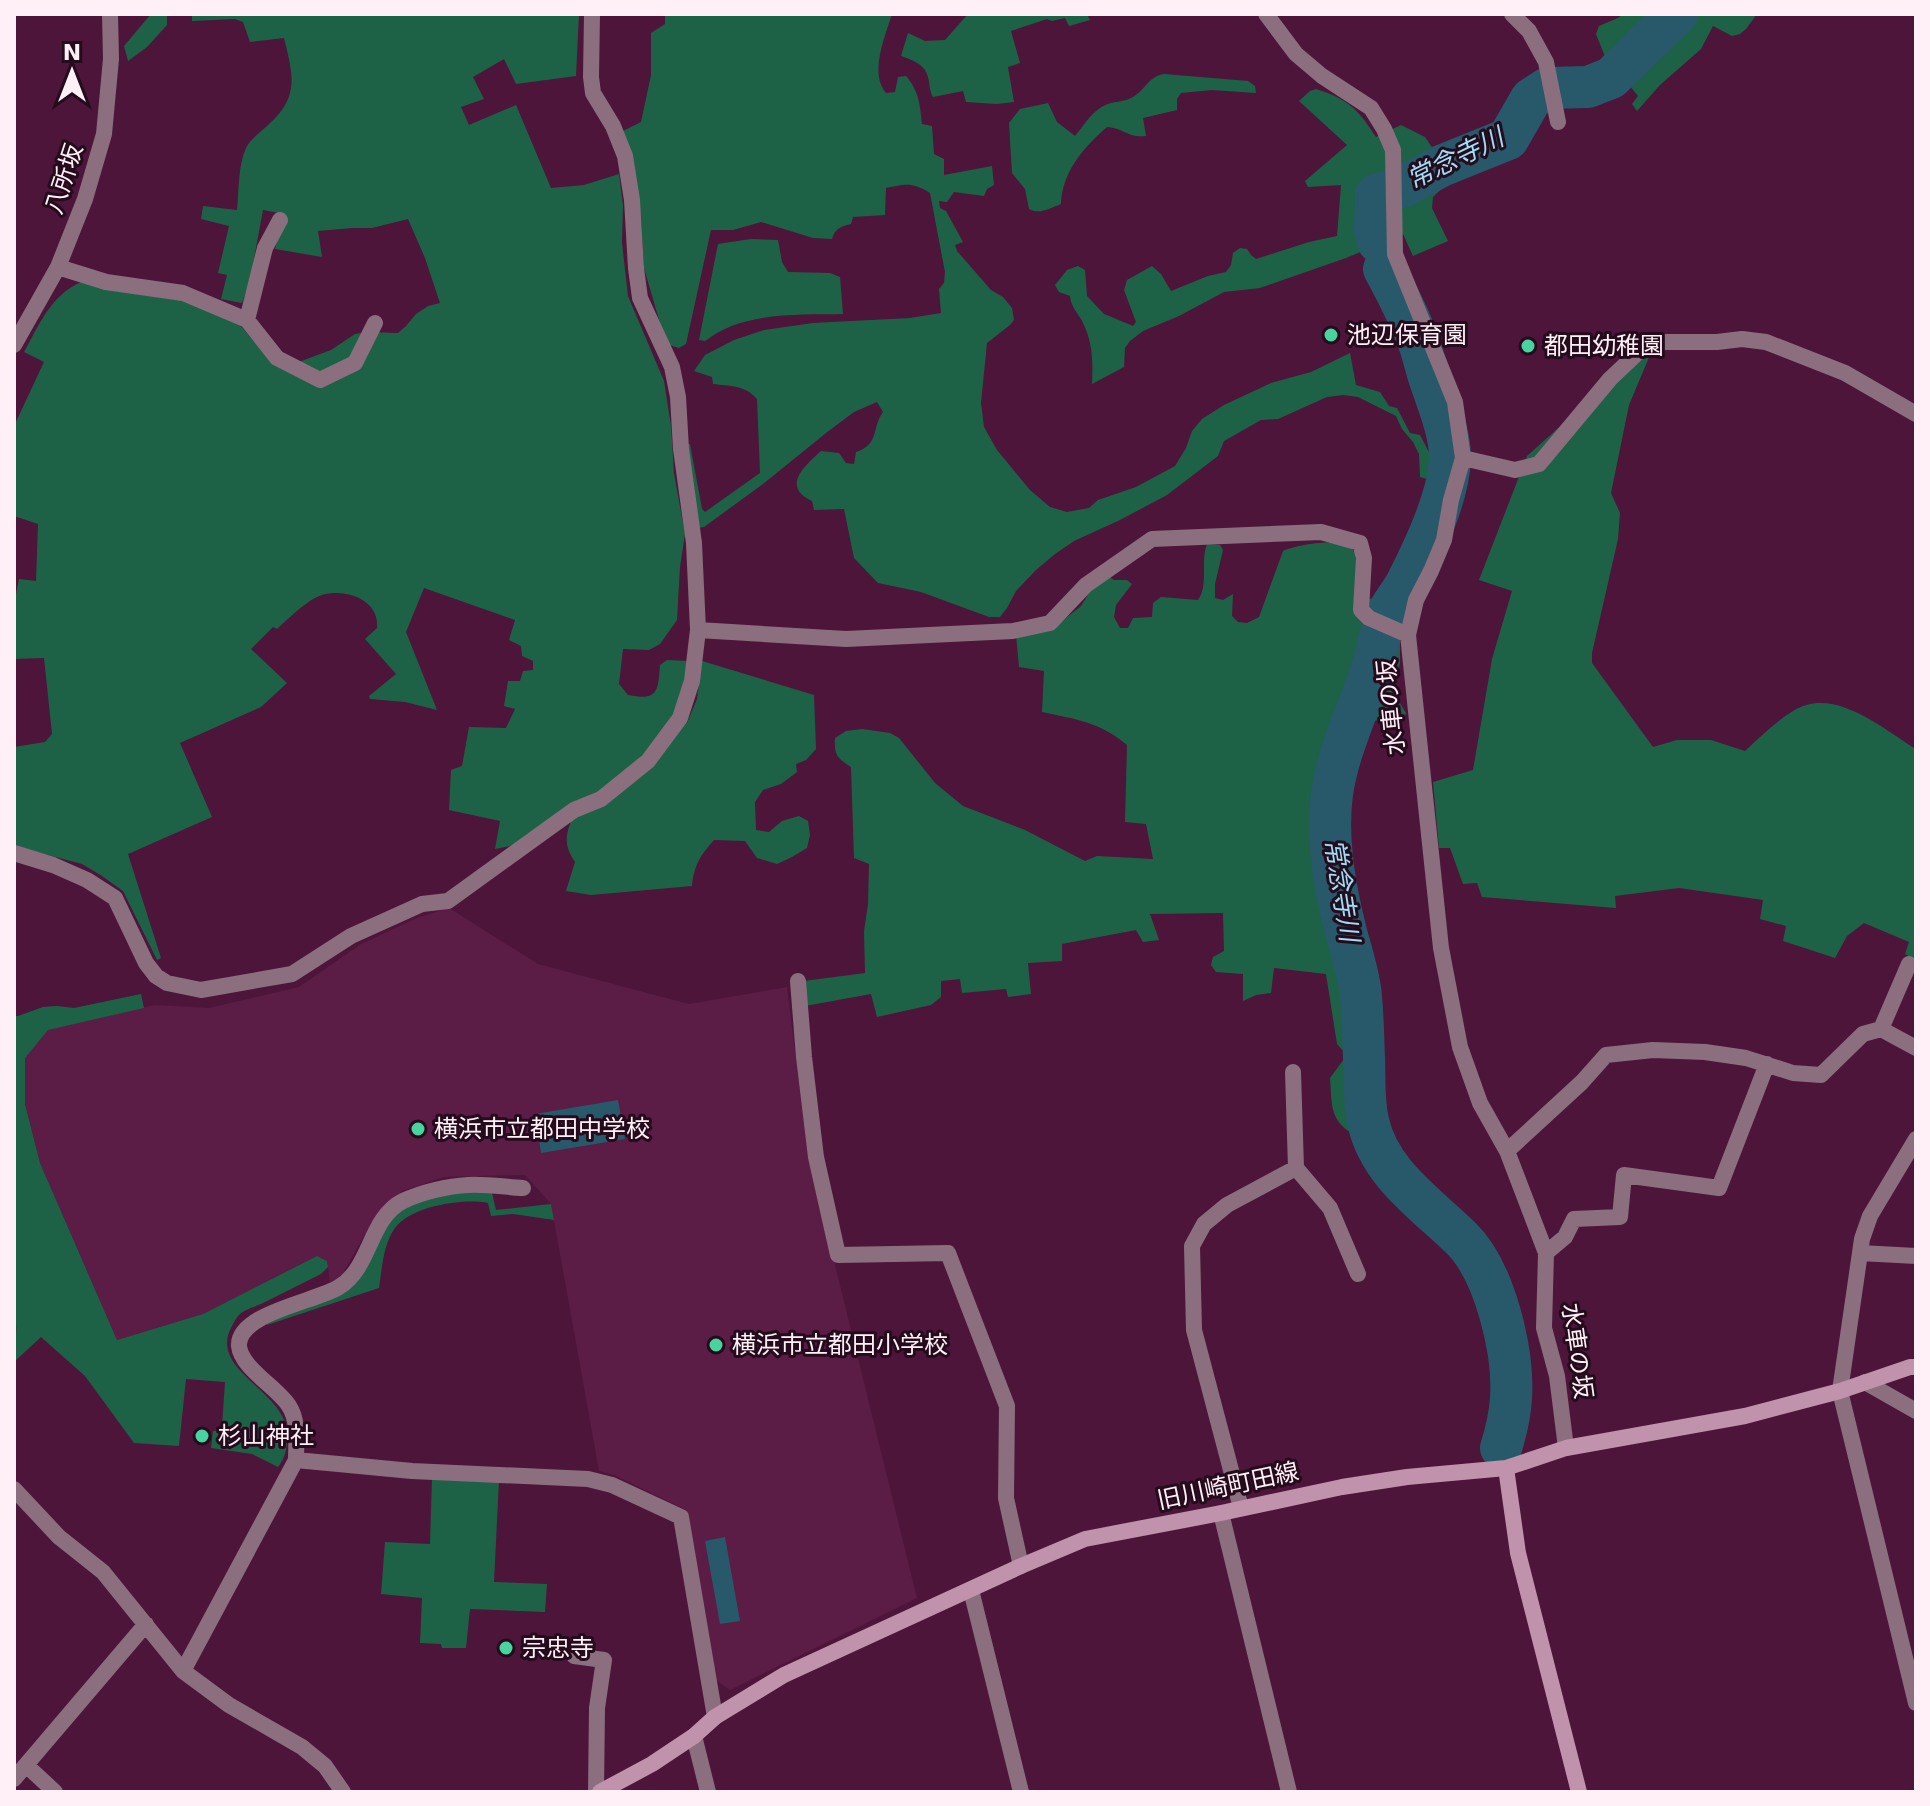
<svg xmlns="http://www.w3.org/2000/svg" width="1930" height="1806" font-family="'DejaVu Sans','Noto Sans JP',sans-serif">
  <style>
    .built { fill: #5b1c46 }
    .green { fill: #1d6247 }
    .water { fill: #27596a }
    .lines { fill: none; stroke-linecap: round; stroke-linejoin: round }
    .river { stroke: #27596a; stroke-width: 42 }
    .street { stroke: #8b6f7f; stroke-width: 16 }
    .secondary { stroke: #c092ac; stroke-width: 16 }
    .poi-dot { fill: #47d49e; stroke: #250c1c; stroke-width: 3 }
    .labels { text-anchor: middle; stroke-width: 6; stroke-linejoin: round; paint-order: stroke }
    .street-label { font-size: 24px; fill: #fff0f8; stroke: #250c1c }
    .poi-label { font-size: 24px; fill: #fff0f8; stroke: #250c1c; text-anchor: start }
    .water-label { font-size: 26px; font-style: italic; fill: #9eddf6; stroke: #250c1c }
  </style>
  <rect width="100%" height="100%" fill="#4d153a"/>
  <path class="built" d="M449,908L538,964L689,1004L787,987L808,1155L917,1598L730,1690L714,1679L686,1510L614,1475L599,1471L551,1204L525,1175L444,1177L402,1191L376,1215L342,1275L330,1283L327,1261L317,1256L203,1314L117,1340L40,1163L25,1104V1057L47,1030L155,1005L209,1008L299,987L361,944L417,918Z"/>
  <path class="green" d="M151,14H167V25L147,47L128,61L124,46Z
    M192,14H579L576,76L516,84L504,59L473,77L484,99L461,107L469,125L516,105L551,188L584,185L619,174L623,205L622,243L628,296L664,381L671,426L674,473L685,534L680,567L677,620L660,644L649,650L623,649L619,684L628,695C658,701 658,692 660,665L667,660L689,661L675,717L687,723L697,699L702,661L814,695L816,749L806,760L796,764L797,772L781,784L763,790L755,802L756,830L769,832L782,821L799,816L808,821L810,835L807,848L792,857L777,864L757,858L745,841L714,840C700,856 694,865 692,886L591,895L566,891L575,862C564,845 565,837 572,818L524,843L495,849L500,821L449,810L451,770L462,766L469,727L506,728L515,709L504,706L508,681H520L523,671L533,670V661L522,656L521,646L509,640L515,620L424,588L406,632L437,710L405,702L370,699L369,696L396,674L365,639L377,628C380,600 346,588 322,595C308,599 288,619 277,629L273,627L251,649L287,683L261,707L180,743L212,817L128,854L161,958L157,960L123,891L102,876L82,864L14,846V747L45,742L52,734L44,658L14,659V604L19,579L36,581L38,524L14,516V426L44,362L24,352C39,325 51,295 81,282L183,298L239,324L270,360L288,366L331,350L355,334L368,332L398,333L406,326L416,314L428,306L440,303L425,258L408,219L372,228H352L318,231L322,257L275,249L284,214L263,210L250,280L242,303L221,299L227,275L218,273L229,226L201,219L203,206L237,210C239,191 238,165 246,148C250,139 261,132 268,125C300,97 293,75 284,38L250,42L243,22L235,19L192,21Z
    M665,14H892C885,37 869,73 886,93L895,92L898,77L906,76C919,91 920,105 922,124L932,126L934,154L944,159V175L992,166L994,185L987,189L984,196L954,192L947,202L939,201L940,208L946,211L963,242L955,245L957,251L991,290L1003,297L1012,308L1014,320L1010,325L987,343L981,403L984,427L997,450L1030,490L1050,507L1067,512L1089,508L1098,500L1136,487L1175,466L1186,448L1192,431L1202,419L1224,405L1271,383L1311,372L1350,353L1356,385L1380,392L1389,406L1397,408L1410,433L1420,435L1431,456L1442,458L1441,471L1437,482L1420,477L1419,454L1413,442L1402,429L1396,416L1358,397L1343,395L1327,397L1278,419L1261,420L1224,441L1218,456L1167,495L1120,520L1074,541L1055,554L1036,570L1016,591L1007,608L1000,617H989L921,592L878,583L854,558L844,509L814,510L812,501C780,486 806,465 821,451L839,453L846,463L854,464L856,452C880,444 871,429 883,412L877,402L854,412L826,433L763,484L704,527L698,528L684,444H690L702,509L705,512L760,473L757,399C745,385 730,386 713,384L712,377L694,371L705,355L734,340L764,330L813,323L910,318L941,313L939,289L944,283L945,272L930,193C912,182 906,184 886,188L885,215L853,217L851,224C842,226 835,228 832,239L813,238L761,222L733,230H711L686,344L679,348L666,344L644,268L641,216L621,132L641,122L651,75V33L665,24Z
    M968,14H1087L1090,20L1069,26L1065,18L1052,21L1047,19L1011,31L1020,63L1008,67L1014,102L997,104L966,102L963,91L933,97C929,90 930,85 928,77C925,64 912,60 901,56L908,33L925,41L945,40Z
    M1619,14H1757L1746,29L1740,34L1732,36L1713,26L1701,49L1660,85L1637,111L1632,104L1638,96L1625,80L1613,87L1603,88L1599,76L1608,64L1596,34L1599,26L1620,17Z
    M1164,74L1248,81L1255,86L1256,93L1212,90L1181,93L1177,99V110L1143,118L1146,136C1127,138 1124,128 1107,127C1084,147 1062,172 1061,204C1051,208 1039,215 1029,209L1025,189L1012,173L1009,123L1020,109L1048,103L1057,122L1075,136C1085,124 1093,109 1108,104C1117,101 1125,102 1133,97C1145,90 1149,76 1164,74Z
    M1316,89C1348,99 1358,109 1376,137L1401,125L1425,137L1453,178L1433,197L1432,208L1448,241L1413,256L1403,234L1346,258L1260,288L1224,292L1179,316L1143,331L1130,341L1125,348L1124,367L1092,384C1093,360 1093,341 1081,319C1076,311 1071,306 1070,296L1059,292L1055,285L1067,270L1078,266L1085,270L1087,296L1104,314L1133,326L1136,322L1124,290L1127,280L1152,266L1161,274L1171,291L1208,276L1226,272L1231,265L1233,253L1240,248L1247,249L1251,255L1256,259L1309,242L1337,236L1341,185L1308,187L1305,181L1347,145L1299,101L1310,91Z
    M751,239L778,240L782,262L788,272L830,273L840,277L843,314C798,315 743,311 705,341L699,340L718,244Z
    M1644,351L1650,355L1629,405L1611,493L1620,513L1618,539L1592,653V663L1653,747L1677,740H1711L1745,751C1760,737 1775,722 1793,711C1833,685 1882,728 1916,749V960L1905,954L1909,942L1864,923L1847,936L1835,958L1783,941L1786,926L1760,919L1763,900L1679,888L1615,896L1616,908L1482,897L1477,883L1463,884L1450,848H1439L1433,782L1473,770L1492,659L1512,591L1479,580L1527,456Z
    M1439,520L1443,525L1403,620L1400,639V663L1393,692L1406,713L1404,719L1348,722C1335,756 1327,789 1326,825C1325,868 1337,912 1345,954L1358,956L1366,1000L1378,1114L1375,1124L1376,1140C1365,1141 1359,1138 1350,1132C1329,1119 1332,1100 1330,1078L1344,1059V1052L1337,1044L1326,974L1274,968L1271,993L1256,995L1243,1001V974L1216,972L1211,965L1213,957L1224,951L1223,913L1150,914L1159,940L1143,942L1136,930L1062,944V961L1028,963L1031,994L1008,997L1006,989L962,993L960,979L941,981V997L931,1005L877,1017L871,994L805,1006L804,981L865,973L864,931L868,904L869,864L854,858L851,767C837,758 834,755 835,738L846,731L862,729L890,733L899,738L935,783L963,806L1025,830L1085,861L1097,856L1153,859L1146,824L1125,822L1127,745C1100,722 1075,719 1042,712L1044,671L1019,667L1016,635L1061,622L1081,606L1102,572L1114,580H1127L1132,584L1116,605L1114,617L1120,628H1128L1133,618L1152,617L1153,603L1161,597L1198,600C1209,585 1200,561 1207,544L1220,545L1223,550L1215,584V598L1223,600L1233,594L1232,616L1238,622L1247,623L1259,617L1283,551C1296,545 1347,535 1354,552C1358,560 1357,587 1358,597L1364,600L1379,597L1402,585L1435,521Z
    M141,994L144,1008L48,1030L25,1058V1104L40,1163L117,1340L203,1314L317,1256L327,1261L328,1267L321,1274C301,1284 281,1294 261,1304C254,1307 244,1310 239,1315C236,1318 234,1322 232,1326C206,1372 291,1391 287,1438C287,1449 285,1458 278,1467L252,1454L211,1448L213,1431H216L217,1427L222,1426L225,1382L186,1379L179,1446L134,1443L85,1376L41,1337L14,1362C14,1346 19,1329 14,1314V1016H18L43,1007L57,1006L74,1008Z
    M461,1191L492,1193L496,1210L551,1204L554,1220L513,1214L491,1216L488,1203C463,1198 411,1206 395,1228C383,1244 382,1269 379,1288L267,1325L268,1319L343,1293L397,1211L412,1204Z
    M432,1478L499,1480L494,1582L547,1584L545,1612L470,1609L466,1648H442L441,1644L420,1643L422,1598L381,1594L385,1542L430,1544Z"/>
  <path class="water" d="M618,1100L625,1139L541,1153L535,1114Z
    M725,1537L740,1621L720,1624L705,1541Z"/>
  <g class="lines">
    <path class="river" d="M1378,242L1375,231L1376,195L1404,186L1441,166L1508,139L1531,99L1548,88L1588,87L1611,78L1677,14
      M1384,269C1396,291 1408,314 1417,338C1423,352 1425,366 1430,380C1438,404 1451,435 1450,460C1448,498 1425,546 1408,580C1402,593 1391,604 1385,618C1379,634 1378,651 1372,667C1359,710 1338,750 1332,794C1326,840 1335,888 1346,932C1351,951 1357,969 1360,988C1363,1011 1363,1035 1364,1058C1365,1080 1363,1099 1368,1121C1379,1173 1425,1203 1461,1238C1495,1271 1514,1352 1511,1398C1510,1415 1506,1432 1501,1448"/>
    <path class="street" d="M1266,14L1296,54L1322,76L1371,108L1384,129L1393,150L1395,254L1455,402L1463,458L1451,500L1444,540L1431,571L1416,600L1408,635L1441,948L1460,1047L1480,1103L1507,1151L1546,1253L1544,1328L1557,1376L1566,1448
      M1512,14L1529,31L1546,62L1558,122
      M58,267L106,282L183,293L247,320L277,358L320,380L355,363L375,323
      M247,320L265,248L280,220
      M14,345L58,267L85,199L104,134L111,59L110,14
      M1463,458L1515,470L1539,464L1610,379L1649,342H1717L1742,339L1766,342L1845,373L1916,414
      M698,630L846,639L1013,631L1050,623L1086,585L1152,539L1321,532L1360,543L1364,558L1361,610L1369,618L1408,635
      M14,853L53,865L87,880L115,898L146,963L156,976L167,983L201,990L292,974L351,936L422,904L448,901L574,810L601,799L648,761L680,718L692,681L698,630L694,543L681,449L678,397L672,367L640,298L636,268L632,200L625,156L613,126L593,93L591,77L592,14
      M1909,964L1881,1029L1916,1048
      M798,981L804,1057L816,1157L838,1255L948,1253L1007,1406L1006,1498L1021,1566
      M1916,1139L1870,1216L1862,1239L1840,1391L1916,1703
      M1507,1151L1582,1082L1606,1055L1653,1050L1705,1052L1746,1058L1793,1073L1821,1075L1863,1034L1881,1029
      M1296,1168L1330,1208L1358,1274
      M1546,1253L1565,1237L1574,1219L1620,1217L1624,1175L1719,1188L1767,1064
      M1860,1253L1916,1256
      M1865,1382L1916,1411
      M296,1460C296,1443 299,1421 289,1406C278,1388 241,1368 239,1346C237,1313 318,1301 339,1287C371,1268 369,1218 403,1201C422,1192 448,1186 468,1185C486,1184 505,1187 523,1188
      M14,1489L59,1537L103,1572L183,1671L229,1705L302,1747L325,1766L343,1792
      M1241,1508L1194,1330L1192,1246L1204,1224L1227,1205L1296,1168L1293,1072
      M1221,1513L1289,1792
      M971,1590L1021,1792
      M574,1656L604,1660L597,1708L596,1792
      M183,1671L296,1460L412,1471L588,1479L612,1485L681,1517L715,1717
      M694,1736L708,1792
      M26,1765L55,1792
      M14,1779L146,1624"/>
    <path class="secondary" d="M1506,1468L1518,1553L1579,1792
      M600,1792L652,1764L694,1736L715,1717L784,1675L1021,1566L1085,1539L1221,1513L1342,1487L1407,1477L1506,1468L1566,1448L1745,1416L1840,1391L1910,1367H1916"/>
  </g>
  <g class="poi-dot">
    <circle cx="1331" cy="335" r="8"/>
    <circle cx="1528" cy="346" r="8"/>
    <circle cx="418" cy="1129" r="8"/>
    <circle cx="716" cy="1345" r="8"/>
    <circle cx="202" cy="1436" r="8"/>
    <circle cx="506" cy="1648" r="8"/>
  </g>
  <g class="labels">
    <g class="street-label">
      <text transform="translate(64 179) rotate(-72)" y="8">八所坂</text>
      <text transform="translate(1391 707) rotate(-96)" y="8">水車の坂</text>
      <text transform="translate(1577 1351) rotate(82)" y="8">水車の坂</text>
      <text transform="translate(1228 1486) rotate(-12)" y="8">旧川崎町田線</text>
    </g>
    <g class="poi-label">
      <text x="1347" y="343">池辺保育園</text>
      <text x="1544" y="354">都田幼稚園</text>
      <text x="434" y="1137">横浜市立都田中学校</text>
      <text x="732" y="1353">横浜市立都田小学校</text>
      <text x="218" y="1444">杉山神社</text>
      <text x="522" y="1656">宗忠寺</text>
    </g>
    <g class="water-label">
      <text transform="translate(1455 158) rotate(-26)" y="9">常念寺川</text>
      <text transform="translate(1342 890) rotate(81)" y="9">常念寺川</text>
    </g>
  </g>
  <rect width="1930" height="1806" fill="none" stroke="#fff0f8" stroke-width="32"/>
  <g transform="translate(72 72)" stroke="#250c1c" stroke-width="6" paint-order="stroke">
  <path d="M0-6L14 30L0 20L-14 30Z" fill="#fff0f8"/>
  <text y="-12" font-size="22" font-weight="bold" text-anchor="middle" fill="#fff0f8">N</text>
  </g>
</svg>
